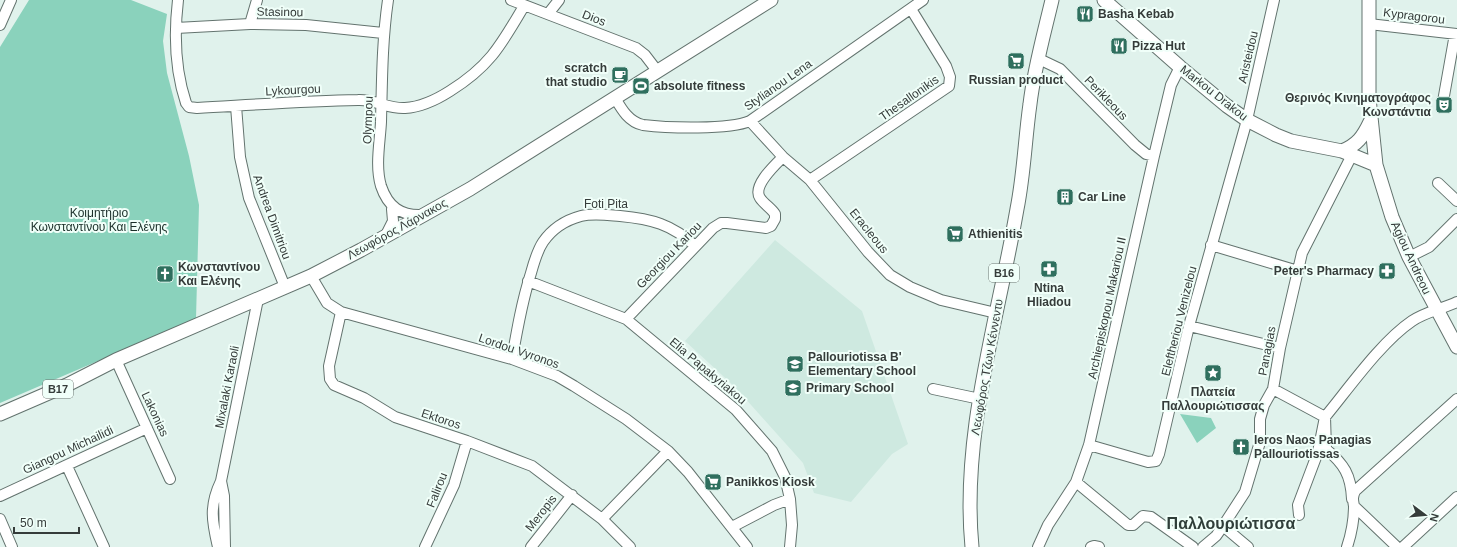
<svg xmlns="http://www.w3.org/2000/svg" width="1457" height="547" font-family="Arial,sans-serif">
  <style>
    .built { fill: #cee9e0 }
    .green { fill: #8ad2bc }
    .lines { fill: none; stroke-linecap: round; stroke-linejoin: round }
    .minor-casing { stroke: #63736e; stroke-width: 12 }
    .major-casing { stroke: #63736e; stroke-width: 15 }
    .minor { stroke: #fff; stroke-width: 10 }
    .major { stroke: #fff; stroke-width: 13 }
    .labels { text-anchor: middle; stroke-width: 4; stroke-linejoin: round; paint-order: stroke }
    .shield { fill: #f0fff9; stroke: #6d7673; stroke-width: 1 }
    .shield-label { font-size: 11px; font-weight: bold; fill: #353c3a }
    .street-label { font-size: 12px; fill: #353c3a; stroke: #f0fff9 }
    .poi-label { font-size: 12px; font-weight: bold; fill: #353c3a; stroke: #f0fff9; text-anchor: start }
    .park-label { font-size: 12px; fill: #1a2f29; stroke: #f0fff9 }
    .district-label { font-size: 16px; font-weight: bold; fill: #2f3e39; stroke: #f0fff9 }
  </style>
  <rect width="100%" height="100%" fill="#e0f2ec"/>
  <path class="built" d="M775,240L862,311L908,444L892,454L851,502L814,493L803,463L735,387L685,341Z"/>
  <path class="green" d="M29,0H131L167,14L163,41L167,73L189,156L199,205L196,319L0,403V47Z
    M1180,414L1211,418L1216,428L1197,443Z"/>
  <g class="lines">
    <defs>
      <path id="minor" d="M178,0C174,34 175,70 186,103L189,107L197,108C250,105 304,101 358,100C374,99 388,109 405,108C422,107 436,100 450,91C490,66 501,45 524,6
        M388,0C382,41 382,81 381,122C380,142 375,166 381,186C388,207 401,216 422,215
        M511,0L636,48L645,55L658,72
        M548,14L559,0
        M250,24L257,0
        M1369,24L1457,34
        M0,25L11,0
        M176,28L250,24L306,25L383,33
        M1039,59L1060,69L1135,145L1146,154L1154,156
        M615,98C622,110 629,122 643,125C668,128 729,130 750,121L923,0
        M236,106L240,157L249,198L285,287
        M1442,107L1455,34
        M750,121L783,157L810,180L868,252L890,275L910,287L941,300L996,313
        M810,180L949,86L950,77L946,66L911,9
        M1438,183L1457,201
        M385,237L393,221L392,209
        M1211,245L1298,271
        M1409,257L1429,247L1457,219
        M311,276L327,303L341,312L512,359L557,376L574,386L626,419L668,451L688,472L747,547
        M528,281L626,319L736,410L772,451L785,477L790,499L792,525L790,547
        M341,312L329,366L330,379L334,385L364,398L395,417L467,441L532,466L602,519L630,547
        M626,319L713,228L721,223H727L766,228L771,226L775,219V214C771,208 764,204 760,198C752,186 775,165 783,157
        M1189,326L1280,348
        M512,359C517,330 522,301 531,273C534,262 537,251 543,242C552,229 566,220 581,216C593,213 607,215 620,216C651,219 672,224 695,246
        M116,360L170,479
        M933,389L980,399
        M1273,389L1325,417L1318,452L1298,505L1299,515
        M1089,445L1148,462L1156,461L1159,454L1189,326L1247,120L1274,0
        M67,466L104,547
        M221,481L224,496L225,547
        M1076,482L1128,525H1133L1143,516L1151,517L1193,547
        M0,496L147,428
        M1352,499C1351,475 1344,464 1326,449L1325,417C1349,388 1381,342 1412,321C1425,312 1442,309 1457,302
        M1354,506L1397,547
        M0,519L12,547
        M602,519L668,451
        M1223,526L1248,547
        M732,527L774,505L790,499
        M218,547C212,521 209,506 221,481L258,299
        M425,547L454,485L467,441
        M531,547L572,495
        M1038,547L1048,525L1076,482L1089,445L1154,156L1171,85L1180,67
        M1091,547L1094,546L1099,547
        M1203,547L1216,536L1223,526L1245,492L1260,442V419L1264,405L1273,389L1280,348L1302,253L1352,155
        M1347,547C1351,535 1354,519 1354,506C1353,500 1352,498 1355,491L1457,399
        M1403,547L1457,497"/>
      <path id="major" d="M1104,0L1180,67L1227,106L1247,120L1276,135L1291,141L1342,151L1376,165
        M1369,0V98L1376,165L1392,217L1409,257L1457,347
        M1342,151C1357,145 1363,137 1370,122
        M0,414L67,385L116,360L311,276L361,250L470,189L771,0
        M972,547C961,435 998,319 1017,209C1024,174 1025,139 1030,104C1034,69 1044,34 1052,0"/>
    </defs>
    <use href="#minor" class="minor-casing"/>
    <use href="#major" class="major-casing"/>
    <use href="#minor" class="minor"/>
    <use href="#major" class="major"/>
  </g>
  <defs>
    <symbol id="restaurant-square" viewBox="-11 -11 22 22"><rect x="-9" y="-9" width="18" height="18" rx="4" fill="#2f6f5e" stroke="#f0fff9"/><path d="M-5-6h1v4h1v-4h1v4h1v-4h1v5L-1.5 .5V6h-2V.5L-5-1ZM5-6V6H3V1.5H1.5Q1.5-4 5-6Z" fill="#fff"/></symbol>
    <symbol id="supermarket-square" viewBox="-11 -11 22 22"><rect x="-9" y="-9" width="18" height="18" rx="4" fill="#2f6f5e" stroke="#f0fff9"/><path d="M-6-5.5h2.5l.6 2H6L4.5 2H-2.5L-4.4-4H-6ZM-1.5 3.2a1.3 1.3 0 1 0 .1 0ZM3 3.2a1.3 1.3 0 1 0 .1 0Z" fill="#fff"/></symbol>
    <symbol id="cafe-square" viewBox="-11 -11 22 22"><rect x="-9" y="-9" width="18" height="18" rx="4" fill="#2f6f5e" stroke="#f0fff9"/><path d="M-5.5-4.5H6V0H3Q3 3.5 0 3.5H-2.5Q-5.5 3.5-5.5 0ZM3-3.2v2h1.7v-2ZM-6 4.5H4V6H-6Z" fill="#fff"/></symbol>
    <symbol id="stadium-square" viewBox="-11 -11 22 22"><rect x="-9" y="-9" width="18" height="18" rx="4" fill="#2f6f5e" stroke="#f0fff9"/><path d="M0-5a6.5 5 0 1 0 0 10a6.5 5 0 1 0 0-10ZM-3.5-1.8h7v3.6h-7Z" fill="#fff"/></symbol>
    <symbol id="theatre-square" viewBox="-11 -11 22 22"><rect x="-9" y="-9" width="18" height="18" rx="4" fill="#2f6f5e" stroke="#f0fff9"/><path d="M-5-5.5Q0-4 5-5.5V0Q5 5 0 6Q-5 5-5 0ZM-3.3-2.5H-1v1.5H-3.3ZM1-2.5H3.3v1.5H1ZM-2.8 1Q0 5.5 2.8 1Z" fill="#fff"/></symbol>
    <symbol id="building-square" viewBox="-11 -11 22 22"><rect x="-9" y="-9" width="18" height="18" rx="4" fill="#2f6f5e" stroke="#f0fff9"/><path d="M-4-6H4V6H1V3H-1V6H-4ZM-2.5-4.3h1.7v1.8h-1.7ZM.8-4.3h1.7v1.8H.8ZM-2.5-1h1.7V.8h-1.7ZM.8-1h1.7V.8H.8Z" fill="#fff"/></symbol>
    <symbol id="pharmacy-square" viewBox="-11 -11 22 22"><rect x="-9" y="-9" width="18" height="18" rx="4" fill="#2f6f5e" stroke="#f0fff9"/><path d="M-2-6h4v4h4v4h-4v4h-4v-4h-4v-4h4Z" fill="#fff"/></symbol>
    <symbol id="church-square" viewBox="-11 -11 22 22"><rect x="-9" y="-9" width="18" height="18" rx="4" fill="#2f6f5e" stroke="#f0fff9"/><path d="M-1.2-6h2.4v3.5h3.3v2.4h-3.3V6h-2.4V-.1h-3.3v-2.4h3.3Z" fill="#fff"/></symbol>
    <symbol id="school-square" viewBox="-11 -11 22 22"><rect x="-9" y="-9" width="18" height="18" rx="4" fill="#2f6f5e" stroke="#f0fff9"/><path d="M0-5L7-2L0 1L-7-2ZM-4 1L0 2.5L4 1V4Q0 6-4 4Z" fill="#fff"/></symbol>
    <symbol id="sight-square" viewBox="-11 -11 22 22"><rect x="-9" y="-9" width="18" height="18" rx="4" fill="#2f6f5e" stroke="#f0fff9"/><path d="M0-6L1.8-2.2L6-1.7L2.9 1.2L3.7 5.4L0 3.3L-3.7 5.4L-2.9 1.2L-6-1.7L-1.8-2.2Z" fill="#fff"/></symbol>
  </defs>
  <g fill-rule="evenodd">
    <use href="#restaurant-square" x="1075" y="4" width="20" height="20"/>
    <use href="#restaurant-square" x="1109" y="36" width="20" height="20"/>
    <use href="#supermarket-square" x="1006" y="51" width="20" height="20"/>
    <use href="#cafe-square" x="610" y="65" width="20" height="20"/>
    <use href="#stadium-square" x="631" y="76" width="20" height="20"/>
    <use href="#theatre-square" x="1434" y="95" width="20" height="20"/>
    <use href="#building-square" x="1055" y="187" width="20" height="20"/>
    <use href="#supermarket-square" x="945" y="224" width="20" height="20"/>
    <use href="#pharmacy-square" x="1039" y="259" width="20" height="20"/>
    <use href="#pharmacy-square" x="1377" y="261" width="20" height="20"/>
    <use href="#church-square" x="155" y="264" width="20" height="20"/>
    <use href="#school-square" x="785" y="354" width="20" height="20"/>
    <use href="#sight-square" x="1203" y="363" width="20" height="20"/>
    <use href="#school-square" x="783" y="378" width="20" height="20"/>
    <use href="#church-square" x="1231" y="437" width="20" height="20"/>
    <use href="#supermarket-square" x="703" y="472" width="20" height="20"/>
  </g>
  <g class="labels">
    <g class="shield">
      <rect x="989" y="264" width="30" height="18" rx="3"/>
      <rect x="43" y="380" width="30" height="18" rx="3"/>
    </g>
    <g class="shield-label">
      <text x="1004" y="277">B16</text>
      <text x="58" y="393">B17</text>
    </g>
    <g class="street-label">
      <text transform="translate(280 12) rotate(1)" y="4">Stasinou</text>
      <text transform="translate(1414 16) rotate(7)" y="4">Kypragorou</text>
      <text transform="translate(594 18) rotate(21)" y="4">Dios</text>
      <text transform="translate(1248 57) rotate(-77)" y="4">Aristeidou</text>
      <text transform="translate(778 85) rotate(-35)" y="4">Stylianou Lena</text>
      <text transform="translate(293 90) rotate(-3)" y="4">Lykourgou</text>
      <text transform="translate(1214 93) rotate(38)" y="4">Markou Drakou</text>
      <text transform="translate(909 98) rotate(-35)" y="4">Thesallonikis</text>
      <text transform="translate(1106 98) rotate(46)" y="4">Perikleous</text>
      <text transform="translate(368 120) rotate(-88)" y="4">Olympou</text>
      <text x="606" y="208">Foti Pita</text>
      <text transform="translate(272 217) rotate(70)" y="4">Andrea Dimitriou</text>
      <text transform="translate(397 229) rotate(-29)" y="4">Λεωφόρος Λάρνακος</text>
      <text transform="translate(869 231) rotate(51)" y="4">Eracleous</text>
      <text transform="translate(669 255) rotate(-46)" y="4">Georgiou Kariou</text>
      <text transform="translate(1411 258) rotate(65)" y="4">Agiou Andreou</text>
      <text transform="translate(1107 308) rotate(-78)" y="4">Archiepiskopou Makariou II</text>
      <text transform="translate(1179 321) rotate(-76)" y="4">Eleftheriou Venizelou</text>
      <text transform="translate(519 351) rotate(19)" y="4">Lordou Vyronos</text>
      <text transform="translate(1267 351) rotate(-79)" y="4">Panagias</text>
      <text transform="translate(987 367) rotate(-80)" y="4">Λεωφόρος Τζων Κέννεντυ</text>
      <text transform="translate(708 371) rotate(40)" y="4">Elia Papakyriakou</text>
      <text transform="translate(227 387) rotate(-79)" y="4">Mixalaki Karaoli</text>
      <text transform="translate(155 414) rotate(65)" y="4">Lakonias</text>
      <text transform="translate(441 419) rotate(18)" y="4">Ektoros</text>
      <text transform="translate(68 450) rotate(-25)" y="4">Giangou Michailidi</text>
      <text transform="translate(437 490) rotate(-68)" y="4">Falirou</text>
      <text transform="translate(541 513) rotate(-52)" y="4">Meropis</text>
    </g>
    <g class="poi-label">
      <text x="1098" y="18">Basha Kebab</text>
      <text x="1132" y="50">Pizza Hut</text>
      <text x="607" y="72" text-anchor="end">scratch<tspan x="607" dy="14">that studio</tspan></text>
      <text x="1016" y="84" text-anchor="middle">Russian product</text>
      <text x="654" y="90">absolute fitness</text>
      <text x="1431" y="102" text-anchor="end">Θερινός Κινηματογράφος<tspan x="1431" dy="14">Κωνστάντια</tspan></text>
      <text x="1078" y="201">Car Line</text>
      <text x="968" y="238">Athienitis</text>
      <text x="178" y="271">Κωνσταντίνου<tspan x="178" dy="14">Και Ελένης</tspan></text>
      <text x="1374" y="275" text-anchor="end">Peter's Pharmacy</text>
      <text x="1049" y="292" text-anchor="middle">Ntina<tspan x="1049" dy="14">Hliadou</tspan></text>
      <text x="808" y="361">Pallouriotissa B'<tspan x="808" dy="14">Elementary School</tspan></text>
      <text x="806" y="392">Primary School</text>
      <text x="1213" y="396" text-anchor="middle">Πλατεία<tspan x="1213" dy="14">Παλλουριώτισσας</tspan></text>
      <text x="1254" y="444">Ieros Naos Panagias<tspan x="1254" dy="14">Pallouriotissas</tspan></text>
      <text x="726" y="486">Panikkos Kiosk</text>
    </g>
    <g class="park-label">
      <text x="99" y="217">Κοιμητήριο<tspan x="99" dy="14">Κωνσταντίνου Και Ελένης</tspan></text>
    </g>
    <g class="district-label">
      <text x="1231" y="529">Παλλουριώτισσα</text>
    </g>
  </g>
  <g transform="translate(1425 515) rotate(106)" stroke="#f0fff9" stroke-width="3" paint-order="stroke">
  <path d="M0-3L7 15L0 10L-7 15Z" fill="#353c3a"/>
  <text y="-6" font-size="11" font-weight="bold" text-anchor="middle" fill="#353c3a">N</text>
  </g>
  <path d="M14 527v6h65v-6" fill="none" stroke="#353c3a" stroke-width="2"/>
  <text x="20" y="527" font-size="12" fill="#353c3a" stroke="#f0fff9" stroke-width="3" paint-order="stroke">50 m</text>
</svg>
